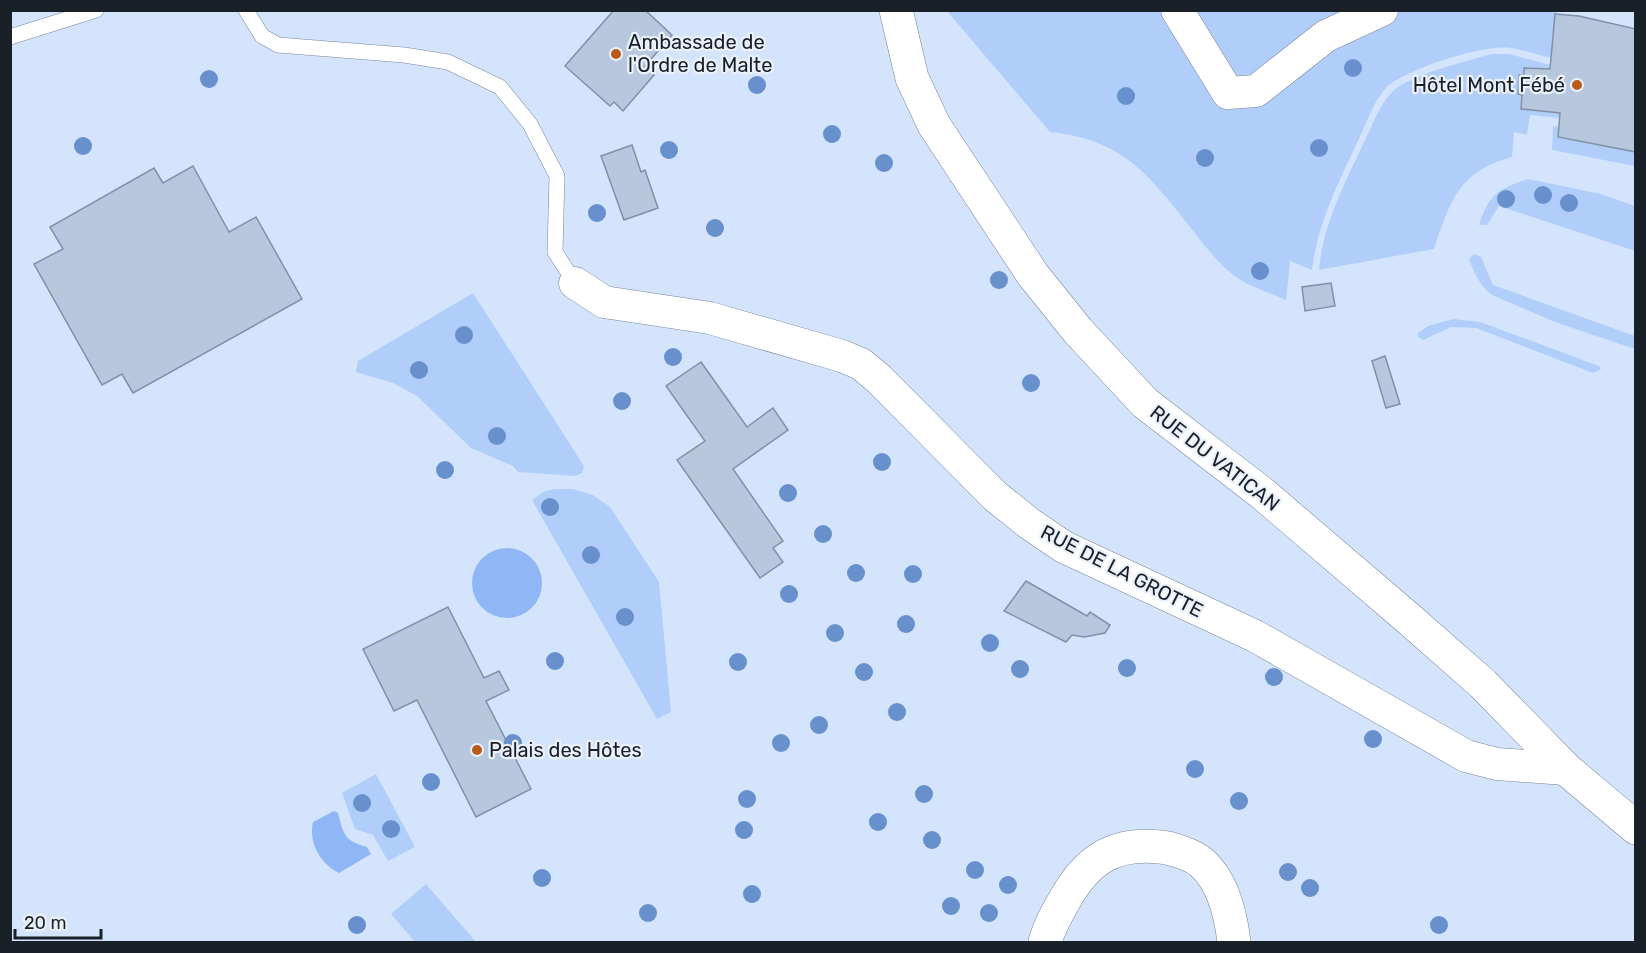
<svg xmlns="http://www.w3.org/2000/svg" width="1646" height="953" font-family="Rubik,sans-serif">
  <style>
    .green { fill: #b1cefb }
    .water { fill: #8fb7f5 }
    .building { fill: #b7c7de; stroke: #8290a6; stroke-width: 1.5 }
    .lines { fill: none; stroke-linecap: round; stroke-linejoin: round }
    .lane-casing { stroke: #78869c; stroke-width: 16 }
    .street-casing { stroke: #78869c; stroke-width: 33 }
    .secondary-casing { stroke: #78869c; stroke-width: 34 }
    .lane { stroke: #fff; stroke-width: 15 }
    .street { stroke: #fff; stroke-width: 32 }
    .secondary { stroke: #fff; stroke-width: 33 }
    .tree { fill: #6790cc }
    .poi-dot { fill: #ba5918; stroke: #eaf1fa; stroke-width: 2 }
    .labels { text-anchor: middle; stroke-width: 4.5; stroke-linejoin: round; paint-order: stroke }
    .poi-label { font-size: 20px; fill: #1a2028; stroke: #eaf1fa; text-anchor: start }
    .street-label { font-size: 20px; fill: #1a2028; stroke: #eaf1fa }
  </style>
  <rect width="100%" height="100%" fill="#d4e4fc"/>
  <path class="green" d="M947,11H1557L1551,58C1538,55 1524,50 1511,48C1484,44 1405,69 1386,88C1374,101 1369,117 1362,132C1341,178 1318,220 1312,270L1290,261L1286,300C1271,293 1253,288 1239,279C1222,268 1207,249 1195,233C1150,177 1126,140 1050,132Z
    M1492,54H1509L1550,65V69L1524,68L1521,109L1560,113V118L1530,115L1527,135L1514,132L1512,157C1458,172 1451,200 1434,249L1319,270C1323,223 1346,181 1366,138C1375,120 1381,100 1397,88C1417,73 1467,61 1492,54Z
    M1553,126L1559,127L1558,137L1635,152V166L1552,150Z
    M1528,179L1601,194L1635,206V251L1499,206L1487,225H1479C1488,195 1499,188 1528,179Z
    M1474,254L1481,257L1493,285L1635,336V349L1555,322L1492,295C1480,286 1474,273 1469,259Z
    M473,293L584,466L582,473L575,476L518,472L513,466L471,448L417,396L393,383L356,372L358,361Z
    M1453,319L1480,322L1599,366L1601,369L1593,373L1476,328L1451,327L1423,340L1418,337V333L1428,326Z
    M555,489H573L593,495L610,507L659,582L671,712L657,719L532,500L545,491Z
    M376,774L415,847L388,861L373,835L355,829L342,793Z
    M426,884L476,942H415L391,914Z"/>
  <path class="water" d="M472 583a35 35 0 1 1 70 0a35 35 0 1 1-70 0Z
    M334,811L338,813C344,836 344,840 367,847L371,854L339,873C321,864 308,843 313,822Z"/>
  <path class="building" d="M614,10H645L672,35L645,66L654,75L623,111L614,102L610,106L565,66Z
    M1555,14L1579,16L1636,29V152L1558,137L1560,113L1521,109L1522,95L1518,94L1519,75H1524V68L1550,69Z
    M632,145L641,172L645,170L658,208L624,220L601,156Z
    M193,166L229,232L256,217L302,299L133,393L122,374L102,385L34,264L63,249L50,227L154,168L163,183Z
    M1331,283L1335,306L1305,311L1302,287Z
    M1385,356L1400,404L1386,408L1372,361Z
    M701,362L747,427L773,408L788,430L733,469L783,541L773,548L783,562L760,578L677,460L705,441L666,386Z
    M1026,581L1087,616L1090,612L1110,625L1105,633L1084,637L1072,635L1066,642L1004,611Z
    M448,607L484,678L499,671L509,690L486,701L531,789L476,817L417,700L394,711L363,649Z"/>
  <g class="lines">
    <defs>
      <path id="lane" d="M246,10L262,36L278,45L404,55L448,62L500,87L530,124L557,176L555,252L575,283
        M10,37L96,10"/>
      <path id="street" d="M1177,10L1228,93L1256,91L1326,36L1382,10
        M575,283L604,302L710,318L842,356L861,364L879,379L995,496L1030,524L1064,547L1255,636L1466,756L1497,764L1566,769"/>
      <path id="secondary" d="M896,10L912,78L934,125L1033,275L1078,331L1145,403L1263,494L1409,619L1483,684L1566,769L1636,828
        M1045,942C1049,927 1056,915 1064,901C1086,861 1112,842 1160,847C1172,848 1193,855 1202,863C1223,882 1231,916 1234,942"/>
    </defs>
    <use href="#lane" class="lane-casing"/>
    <use href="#street" class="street-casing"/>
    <use href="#secondary" class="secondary-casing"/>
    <use href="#lane" class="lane"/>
    <use href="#street" class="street"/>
    <use href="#secondary" class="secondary"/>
  </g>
  <g class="tree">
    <circle cx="1353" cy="68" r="9"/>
    <circle cx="209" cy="79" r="9"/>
    <circle cx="757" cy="85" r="9"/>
    <circle cx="1126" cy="96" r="9"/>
    <circle cx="832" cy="134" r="9"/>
    <circle cx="83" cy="146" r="9"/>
    <circle cx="1319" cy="148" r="9"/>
    <circle cx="669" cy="150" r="9"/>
    <circle cx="1205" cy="158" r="9"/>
    <circle cx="884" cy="163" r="9"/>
    <circle cx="1543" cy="195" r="9"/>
    <circle cx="1506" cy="199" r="9"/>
    <circle cx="1569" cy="203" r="9"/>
    <circle cx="597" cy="213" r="9"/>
    <circle cx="715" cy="228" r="9"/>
    <circle cx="1260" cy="271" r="9"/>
    <circle cx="999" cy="280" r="9"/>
    <circle cx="464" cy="335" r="9"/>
    <circle cx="673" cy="357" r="9"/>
    <circle cx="419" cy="370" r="9"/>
    <circle cx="1031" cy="383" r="9"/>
    <circle cx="622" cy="401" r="9"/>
    <circle cx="497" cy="436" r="9"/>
    <circle cx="882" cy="462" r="9"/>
    <circle cx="445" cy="470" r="9"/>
    <circle cx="788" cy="493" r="9"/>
    <circle cx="550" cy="507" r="9"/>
    <circle cx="823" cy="534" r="9"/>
    <circle cx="591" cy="555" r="9"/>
    <circle cx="856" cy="573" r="9"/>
    <circle cx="913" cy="574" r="9"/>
    <circle cx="789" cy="594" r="9"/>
    <circle cx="625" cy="617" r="9"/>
    <circle cx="906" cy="624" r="9"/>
    <circle cx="835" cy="633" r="9"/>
    <circle cx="990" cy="643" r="9"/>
    <circle cx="555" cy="661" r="9"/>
    <circle cx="738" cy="662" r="9"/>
    <circle cx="1127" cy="668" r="9"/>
    <circle cx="1020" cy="669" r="9"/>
    <circle cx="864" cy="672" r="9"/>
    <circle cx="1274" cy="677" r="9"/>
    <circle cx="897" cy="712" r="9"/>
    <circle cx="819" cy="725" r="9"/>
    <circle cx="1373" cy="739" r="9"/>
    <circle cx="513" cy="743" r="9"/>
    <circle cx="781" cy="743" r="9"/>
    <circle cx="1195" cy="769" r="9"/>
    <circle cx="431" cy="782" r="9"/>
    <circle cx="924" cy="794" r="9"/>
    <circle cx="747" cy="799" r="9"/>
    <circle cx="1239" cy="801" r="9"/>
    <circle cx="362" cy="803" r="9"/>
    <circle cx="878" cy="822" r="9"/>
    <circle cx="391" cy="829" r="9"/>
    <circle cx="744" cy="830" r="9"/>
    <circle cx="932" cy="840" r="9"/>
    <circle cx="975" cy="870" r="9"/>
    <circle cx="1288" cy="872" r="9"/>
    <circle cx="542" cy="878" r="9"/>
    <circle cx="1008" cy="885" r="9"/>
    <circle cx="1310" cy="888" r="9"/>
    <circle cx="752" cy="894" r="9"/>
    <circle cx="951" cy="906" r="9"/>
    <circle cx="648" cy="913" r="9"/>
    <circle cx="989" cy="913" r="9"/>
    <circle cx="357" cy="925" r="9"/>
    <circle cx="1439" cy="925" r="9"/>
  </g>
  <g class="poi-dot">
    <circle cx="616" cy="54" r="6"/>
    <circle cx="1577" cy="85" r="6"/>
    <circle cx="477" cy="750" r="6"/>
  </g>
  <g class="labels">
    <g class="poi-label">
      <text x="628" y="49">Ambassade de<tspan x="628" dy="23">l'Ordre de Malte</tspan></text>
      <text x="1565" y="92" text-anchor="end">Hôtel Mont Fébé</text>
      <text x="489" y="757">Palais des Hôtes</text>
    </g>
    <g class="street-label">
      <text transform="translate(1215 458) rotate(38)" y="7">RUE DU VATICAN</text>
      <text transform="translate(1122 571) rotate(27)" y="7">RUE DE LA GROTTE</text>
    </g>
  </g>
  <rect width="1646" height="953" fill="none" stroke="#1a2028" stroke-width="24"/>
  <path d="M15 929v9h86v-9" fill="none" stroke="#1a2028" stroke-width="3"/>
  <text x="24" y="929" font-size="18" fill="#1a2028" stroke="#eaf1fa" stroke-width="4.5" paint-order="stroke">20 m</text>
</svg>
